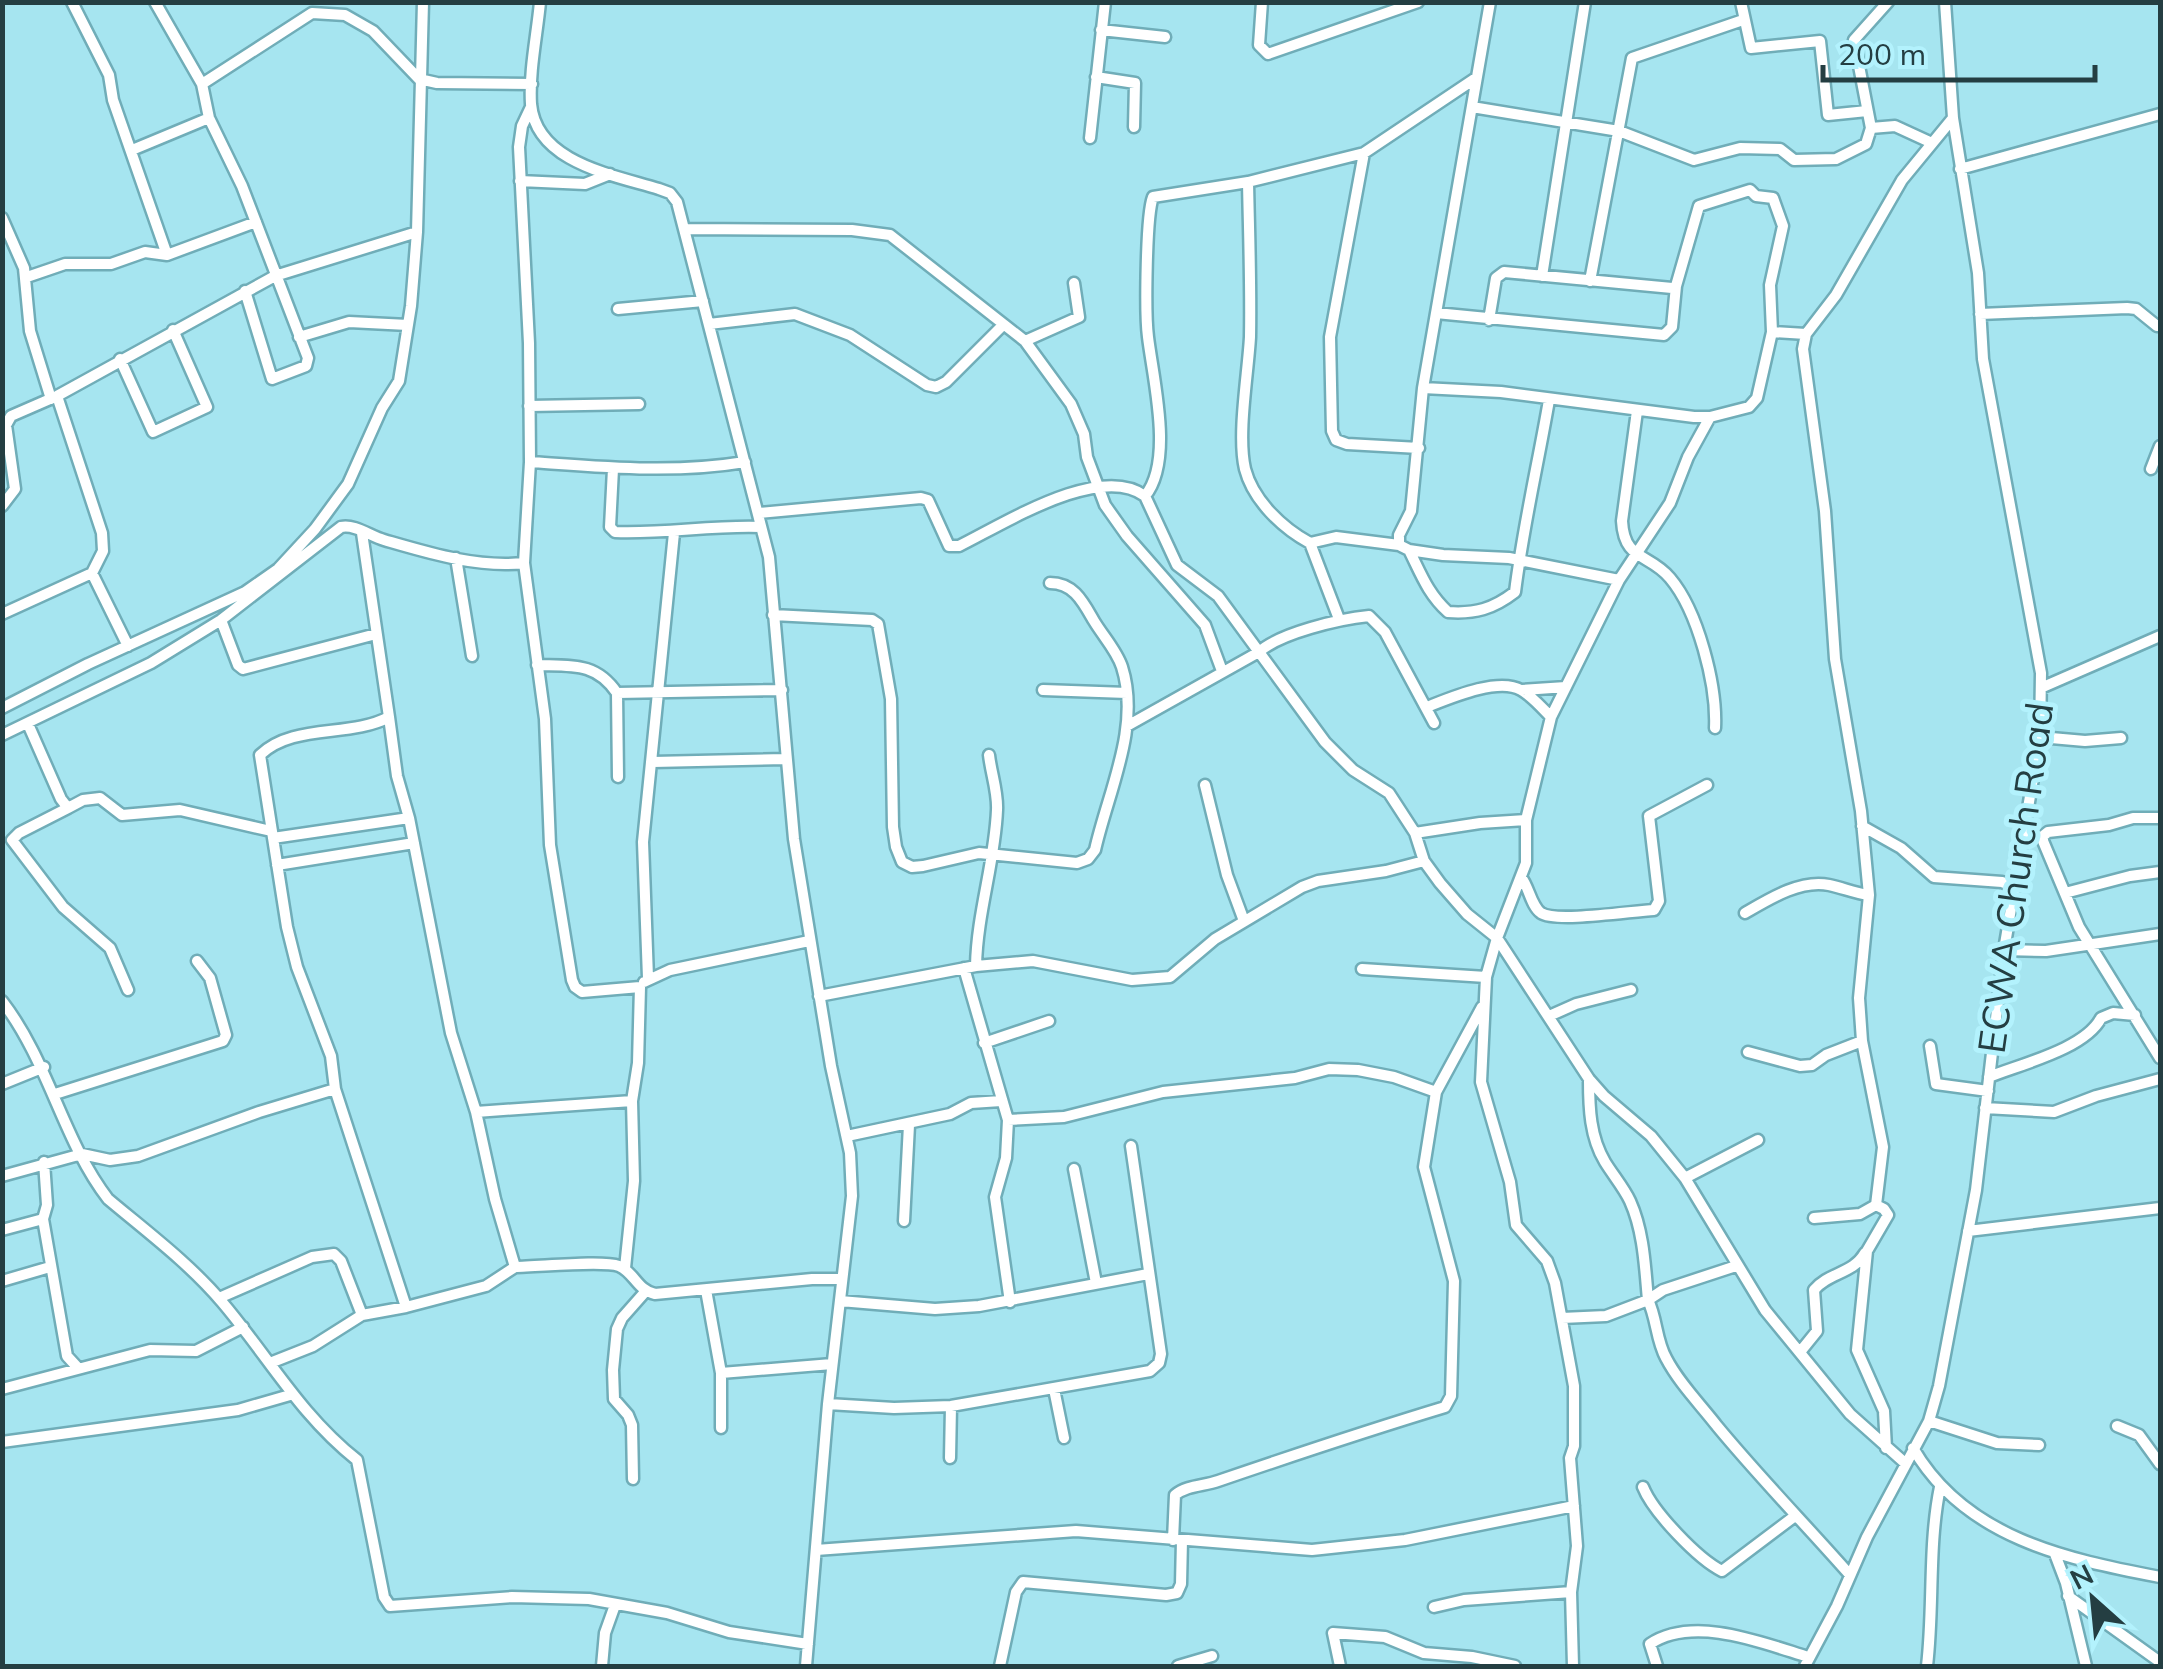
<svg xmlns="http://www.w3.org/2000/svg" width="2163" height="1669" font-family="Mulish,sans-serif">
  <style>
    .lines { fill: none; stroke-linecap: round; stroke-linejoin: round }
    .minor-casing { stroke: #70adb8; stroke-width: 15 }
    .minor { stroke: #fff; stroke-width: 10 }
    .labels { text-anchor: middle; stroke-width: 10; stroke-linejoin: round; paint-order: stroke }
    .street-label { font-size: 38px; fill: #243e42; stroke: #b3f2fd }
  </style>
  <rect width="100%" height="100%" fill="#a6e5f0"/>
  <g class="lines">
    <defs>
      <path id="minor" d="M72,2L109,75L113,100L167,255
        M155,2L202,84L209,118L242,186L308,358L306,366L272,379L245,291
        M540,2C537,35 529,71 531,104C536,163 614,175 659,189L670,193L677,202L769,557L794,839L831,1066L850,1153L852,1196L828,1404L806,1666
        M1262,2L1259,45L1268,54L1418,2
        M1490,2L1423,388L1411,511L1399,535V545L1409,550C1421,574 1428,594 1448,612C1475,614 1493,609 1515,592C1523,527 1538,464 1549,400
        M1741,2L1751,48L1820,41L1828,115L1867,111
        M1101,30L1165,37
        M1096,77L1135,83L1134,127
        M202,84L312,13L345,15L373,31L419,79L437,83L532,84
        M531,107L522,126L519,147L529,343L530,462L524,563L545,719L550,845L572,980L575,987L582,992L640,987L638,1063L632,1101L634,1181L625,1268
        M1472,107L1619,131L1694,160L1740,148L1780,149L1794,160L1836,159L1866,144L1871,128L1854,40L1888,2
        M1871,128L1895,126L1932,143
        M1090,138L1105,2
        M132,150L209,118
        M1364,153L1330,337L1332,431L1336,440L1347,444L1419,448
        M1960,169L2160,114
        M520,181L585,184L610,174
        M1248,182C1249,234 1251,286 1250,337C1248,374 1237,435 1245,469C1253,500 1282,528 1310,543L1339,619
        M2,218L24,268L30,331L51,399
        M685,229L852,230L890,235L1025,341L1071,404L1084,434L1087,457L1105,505L1127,536L1205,625L1222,671
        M1542,276L1585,2
        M27,277L65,264H111L145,252L167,255L256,222
        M1590,281L1632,58L1743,20
        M618,309L703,301
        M1980,314L2127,308L2136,309L2157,326
        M1489,320L1496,278L1504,272L1672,288L1676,286
        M709,324L795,314L850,335L927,385L936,387L946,382L1003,325
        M1772,332L1806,334
        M299,337L349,322L408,325
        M1025,341L1079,317L1074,283
        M120,359L153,432L207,407L173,330
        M1423,388L1501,392L1694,417H1710L1749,407L1757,398L1772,332L1770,285L1783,226L1773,198L1756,196L1750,190L1699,206L1676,286L1672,327L1664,335L1436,313
        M529,406L639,404
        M1637,411L1622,521C1624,561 1649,553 1670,578C1698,611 1717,685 1715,728
        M530,462C602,467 673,474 745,462
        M613,469L610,527L615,532C665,534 712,525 761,527
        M2151,469L2160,446
        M1145,496C1174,461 1153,379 1148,337C1145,314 1146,215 1153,197L1248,182L1364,153L1476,78
        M2,506L15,489L6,425L11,416L57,396L275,276L417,232
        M759,513L921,498L928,500L949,546H959C1002,525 1100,462 1145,496L1177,565L1218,596L1325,742L1353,770L1389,793L1415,833L1424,861L1440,883L1467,914L1497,938L1589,1079L1604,1096L1651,1136L1685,1178L1765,1310L1850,1414L1905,1463
        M1310,543L1336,537L1399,545
        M1409,550L1443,555L1509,558L1619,580
        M456,558L472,656
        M92,573L128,646
        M2,614L92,573L103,551L102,533L57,396
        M773,615L872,620L878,624L891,699L893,827L896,847L902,862L912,867L923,866L979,853L1077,863L1088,859L1095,850C1108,792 1141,727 1122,667C1117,651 1103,636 1094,621C1083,602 1074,583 1050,583
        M221,620L238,665L243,669L376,634
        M537,665C572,666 596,662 617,693L782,690
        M2043,687L2160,636
        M1043,690L1127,693
        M1522,690L1566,687
        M617,693L618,777
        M1427,707C1450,698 1498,677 1521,690C1532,696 1542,708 1551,717
        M2,708L88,664L245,592L278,569L315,529L348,484L382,408L399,381L411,306L417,232L423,2
        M28,724L61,799L68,808L83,800L100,798L122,815L180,810L271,831
        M1127,726L1259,652C1280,633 1339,619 1369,616L1385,632L1434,723
        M2,735L151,663L221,620L341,527C355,524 370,536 384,540C429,553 477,568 524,563
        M2040,737L2085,741L2121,738
        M653,762L785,759
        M1205,785L1227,875L1244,921
        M68,808L19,833L12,840L63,907L110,948L128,990
        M2160,818H2133L2109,825L2048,832L2043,836V841L2079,927L2160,1058
        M1862,826L1901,848L1934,877L2002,882L2015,887
        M1415,833L1480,823L1526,820
        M273,838L409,818
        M277,865L414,843
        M1521,877C1529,887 1531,906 1541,913C1556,923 1632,911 1654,910L1659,901L1649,816L1707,785
        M2065,893L2130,876L2160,872
        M1745,913C1769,899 1801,879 1829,885C1843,888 1855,893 1869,895
        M2004,950L2046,951L2160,934
        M976,966C977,913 995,862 997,810C998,792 991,773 989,755
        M964,968L1008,1120L1064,1117L1163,1092L1295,1078L1329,1069L1358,1070L1394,1077L1436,1092
        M1362,969L1486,977
        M648,978L643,842L674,533
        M644,982L670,970L809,941
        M819,996L976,966L1033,961L1132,980L1170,977L1215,939L1302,887L1318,881L1386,871L1424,861
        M2,1001C49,1062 63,1141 108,1199C146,1231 189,1263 222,1302C268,1356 300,1415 357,1460L384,1597L390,1606L512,1597L589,1599L667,1613L729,1632L808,1644
        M1549,1016L1576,1004L1631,990
        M984,1043L1049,1021
        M1930,1046L1936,1084L1988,1091
        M1748,1052L1800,1066L1812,1065L1826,1055L1862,1041
        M1989,1077C2021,1064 2085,1049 2101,1018L2113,1013L2135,1015
        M1589,1080C1589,1108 1590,1137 1605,1162C1613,1175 1624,1188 1630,1201C1644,1232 1645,1268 1648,1300L1663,1290L1736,1266
        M2,1084L44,1067
        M335,1089L406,1307
        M55,1094L223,1041L226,1035L210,978L197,961
        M1985,1108L2054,1112L2096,1096L2160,1079
        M476,1112L632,1101
        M1008,1120L1006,1158L995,1197L1010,1302
        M847,1136L950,1114L971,1103L1001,1101
        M1074,1169L1096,1283
        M2,1176L82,1154L110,1160L138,1156L259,1112L335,1089L331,1056L297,967L287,927L260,755C293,723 350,738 389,717L362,533
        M1685,1178L1758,1140
        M1876,1205L1884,1209L1888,1215L1867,1251L1857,1350L1884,1411L1886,1448
        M1814,1218L1860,1214L1876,1205L1883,1147L1862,1041L1859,998L1869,895L1861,811L1835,659L1825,511L1803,349L1806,334L1836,295L1902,180L1953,118
        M43,1219L47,1205L44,1162
        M904,1221L909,1125
        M2,1230L43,1219L67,1356L78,1368
        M1968,1231L2160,1208
        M515,1267C538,1267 602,1260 619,1266C634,1272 637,1290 655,1294L812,1279H842
        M2,1281L50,1267
        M706,1290L721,1373V1428
        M219,1298L312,1257L334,1254L341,1261L362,1315
        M840,1301L935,1309L979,1306L1148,1274
        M1562,1318L1606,1316L1648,1300C1657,1319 1656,1340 1666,1358C1679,1383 1700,1404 1717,1426C1760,1478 1806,1525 1850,1575
        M1800,1352L1817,1331L1814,1290C1829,1272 1853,1274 1865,1253
        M270,1363L313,1346L362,1315L406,1307L486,1286L515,1267L495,1199L476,1112L451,1033L409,818L397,776L389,717
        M721,1373L832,1364
        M2,1389L150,1350L196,1351L243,1327
        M1054,1389L1064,1438
        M828,1404L894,1408L951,1406L1150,1371L1159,1363L1161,1354L1131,1146
        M1929,1421L1997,1443L2039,1445
        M2117,1426L2139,1435L2160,1464
        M2,1442L238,1410L290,1395
        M1913,1448C1965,1538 2066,1559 2160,1577
        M950,1458L951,1406
        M633,1479L632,1425L628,1415L614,1399L613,1370L617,1329L622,1318L645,1292
        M1643,1487C1653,1512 1698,1559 1722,1571L1795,1516
        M1173,1540L1175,1495C1187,1485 1204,1486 1218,1481C1294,1455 1369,1430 1445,1407L1451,1396L1454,1281L1424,1167L1436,1092L1482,1007
        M816,1550L1076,1531L1312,1550L1405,1540L1574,1506
        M2055,1554L2066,1583L2086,1666
        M2068,1596L2160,1662
        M1434,1607L1464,1600L1571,1592
        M602,1666L605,1633L615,1605
        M1000,1666L1016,1592L1023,1582L1166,1595L1177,1593L1181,1584L1182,1540
        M1178,1666L1212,1656
        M1340,1666L1333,1633L1385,1637L1424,1653L1472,1657L1515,1666
        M1573,1666L1571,1592L1577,1546L1570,1458L1574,1446V1386L1555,1283L1547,1261L1516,1225L1510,1182L1481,1082L1486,977L1497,938L1526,863V820L1551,717L1619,580L1670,503L1688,457L1710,417
        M1657,1666L1650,1644C1694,1615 1763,1643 1808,1657
        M1805,1666L1837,1606L1867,1537L1929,1421L1939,1386L1976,1190L2004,950L2040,737L2041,673L1983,359L1978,273L1953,118L1945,2
        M1927,1666C1934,1607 1928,1546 1940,1487"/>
    </defs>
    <use href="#minor" class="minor-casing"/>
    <use href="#minor" class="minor"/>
  </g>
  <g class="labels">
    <g class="street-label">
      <text transform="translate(2016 878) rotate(-82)" y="13">ECWA Church Road</text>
    </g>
  </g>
  <rect width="2163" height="1669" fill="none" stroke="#243e42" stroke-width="10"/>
  <g transform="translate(2093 1599) rotate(333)" stroke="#b3f2fd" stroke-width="8" paint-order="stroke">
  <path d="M0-8L18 38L0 25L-18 38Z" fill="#243e42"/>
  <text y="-15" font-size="28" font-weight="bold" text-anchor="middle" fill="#243e42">N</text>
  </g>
  <path d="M1823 65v15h272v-15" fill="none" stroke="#243e42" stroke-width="5"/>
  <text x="1838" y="65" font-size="30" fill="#243e42" stroke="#b3f2fd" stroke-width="8" paint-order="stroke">200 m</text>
</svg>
